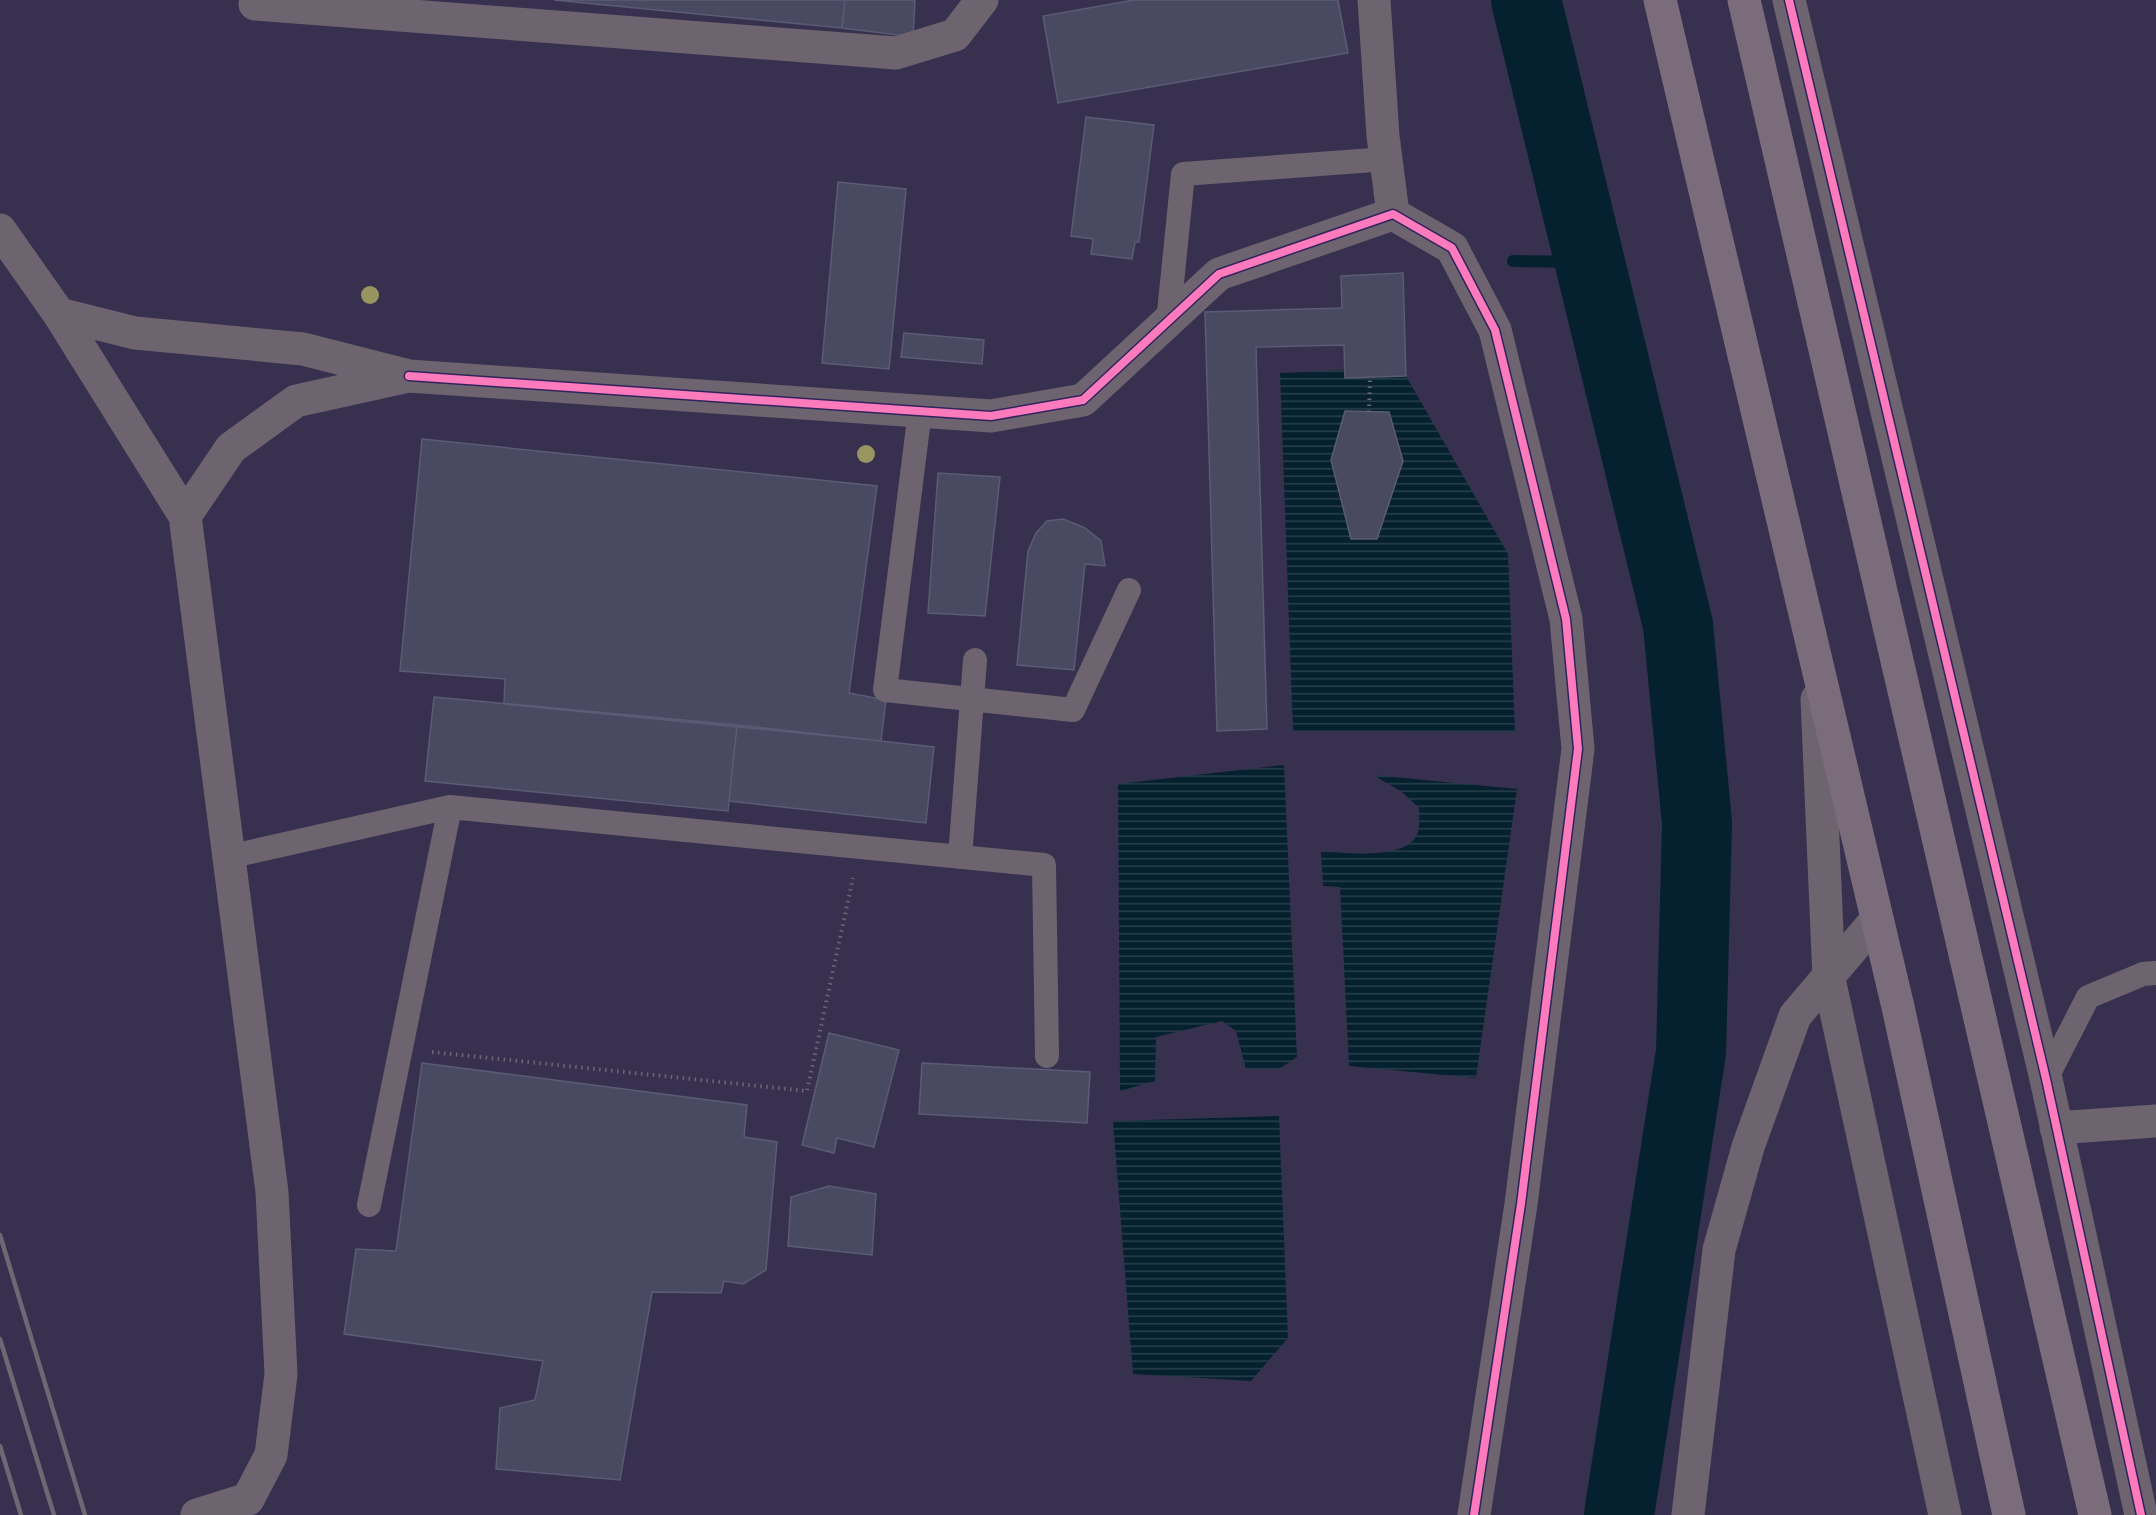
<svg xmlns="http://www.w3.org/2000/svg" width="2156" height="1515" font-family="'Times New Roman',serif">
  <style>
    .water { fill: url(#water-rules) }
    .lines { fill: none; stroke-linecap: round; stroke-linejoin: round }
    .stream { stroke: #05202e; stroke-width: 12 }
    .river { stroke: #05202e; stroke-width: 70 }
    .building { fill: #494a62; stroke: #5a5b74; stroke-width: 1.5 }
    .path { stroke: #6e6673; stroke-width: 4; stroke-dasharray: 1.5 4.5; stroke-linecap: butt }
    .lane { stroke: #6e646f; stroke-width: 24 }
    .street { stroke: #6e646f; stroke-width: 33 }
    .highway { stroke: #7a6c7a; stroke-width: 33 }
    .rail { stroke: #6f6774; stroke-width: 4.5 }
    .cycleway-casing { stroke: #2f245c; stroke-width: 11 }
    .cycleway { stroke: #fd7abc; stroke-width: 8 }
    .tree { fill: #989560 }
  </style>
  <defs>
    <pattern id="water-rules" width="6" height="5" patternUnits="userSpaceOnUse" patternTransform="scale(1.5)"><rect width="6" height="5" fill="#05202e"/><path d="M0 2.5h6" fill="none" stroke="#2a404d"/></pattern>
  </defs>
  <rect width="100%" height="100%" fill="#37314f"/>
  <path class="water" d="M1344,370L1345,378L1406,376L1508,554L1515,732L1293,731L1280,373Z
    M1284,765L1297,1057L1279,1069H1246L1236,1031L1222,1021L1156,1037L1155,1081L1120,1091L1118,784Z
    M1373,775L1517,789L1476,1078L1349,1066L1340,887L1323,886L1321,851C1344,853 1410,861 1418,832C1420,825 1419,815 1419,808L1402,792Z
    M1279,1116L1288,1338L1251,1381L1133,1374L1113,1121Z"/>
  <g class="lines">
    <path class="stream" d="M1513,261L1591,262"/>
    <path class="river" d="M1526,0L1678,625L1697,823L1691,1052L1619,1515"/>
  </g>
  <path class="building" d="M554,0H845L842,28Z
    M845,0H915L913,37L842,28Z
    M1134,0H1338L1348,53L1058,103L1043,16Z
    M1086,117L1154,125L1139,242H1135L1132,259L1091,254L1093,239L1071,236Z
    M838,182L906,189L889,369L822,363Z
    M1403,273L1406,376L1345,378L1344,345L1256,347L1267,729L1217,731L1205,312L1342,308L1341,276Z
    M904,333L984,340L982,364L901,357Z
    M1345,411L1389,412L1403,461L1377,539H1351L1331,460Z
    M422,439L877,486L849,693L886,700L881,741L504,704L505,679L400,671Z
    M938,473L1000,477L985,616L928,613Z
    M1063,519L1085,528L1101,541L1105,566L1085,564L1074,670L1017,665L1028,551L1036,533L1047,521Z
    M434,697L737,725L728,811L425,781Z
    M737,725L934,747L926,823L729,801Z
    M829,1033L899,1050L874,1147L837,1138L834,1153L802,1145Z
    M422,1063L747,1105L744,1137L777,1142L766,1270L743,1284L724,1281L721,1293L652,1292L620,1480L496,1469L500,1408L535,1400L543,1361L344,1334L356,1249L396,1251Z
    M922,1063L1090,1072L1087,1123L919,1114Z
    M829,1186L876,1194L872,1255L788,1246L791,1197Z"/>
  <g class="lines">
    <path class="path" d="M1369,412L1370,377
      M432,1052L807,1091L853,878"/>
    <path class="lane" d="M1168,322L1183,174L1387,159
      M920,411L885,690L1073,710L1129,590
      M228,857L450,807L1044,865L1047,1056
      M960,857L975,660
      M2046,1079L2088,997L2143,974L2156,973
      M369,1205L450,807"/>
    <path class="street" d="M1374,0L1383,136L1393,214
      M1789,0L2046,1079L2141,1515
      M255,4L896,53L955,35L982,0
      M0,230L59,314L185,516L272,1192L281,1374L271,1455L248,1499L197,1515
      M59,314L135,333L303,349L409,376L296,401L231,448L185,516
      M409,376L991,416L1083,400L1219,274L1393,214L1452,248L1495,330L1566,619L1578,749L1521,1204L1474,1515
      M1817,699L1829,979L1945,1515
      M2056,1128L2156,1121
      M1688,1515L1719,1250L1748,1147L1795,1016L1877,919"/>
    <path class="highway" d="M1660,0L1898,1007L2009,1515
      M1744,0L2095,1515"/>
    <path class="rail" d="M0,1235L85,1515
      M0,1339L54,1515
      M0,1446L21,1515"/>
    <defs>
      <path id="cycleway" d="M1789,0L2046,1079L2141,1515
        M409,376L991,416L1083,400L1219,274L1393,214L1452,248L1495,330L1566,619L1578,749L1521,1204L1474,1515"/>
    </defs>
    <use href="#cycleway" class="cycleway-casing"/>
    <use href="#cycleway" class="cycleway"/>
  </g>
  <g class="tree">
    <circle cx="370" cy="295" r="9"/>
    <circle cx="866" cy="454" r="9"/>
  </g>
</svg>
